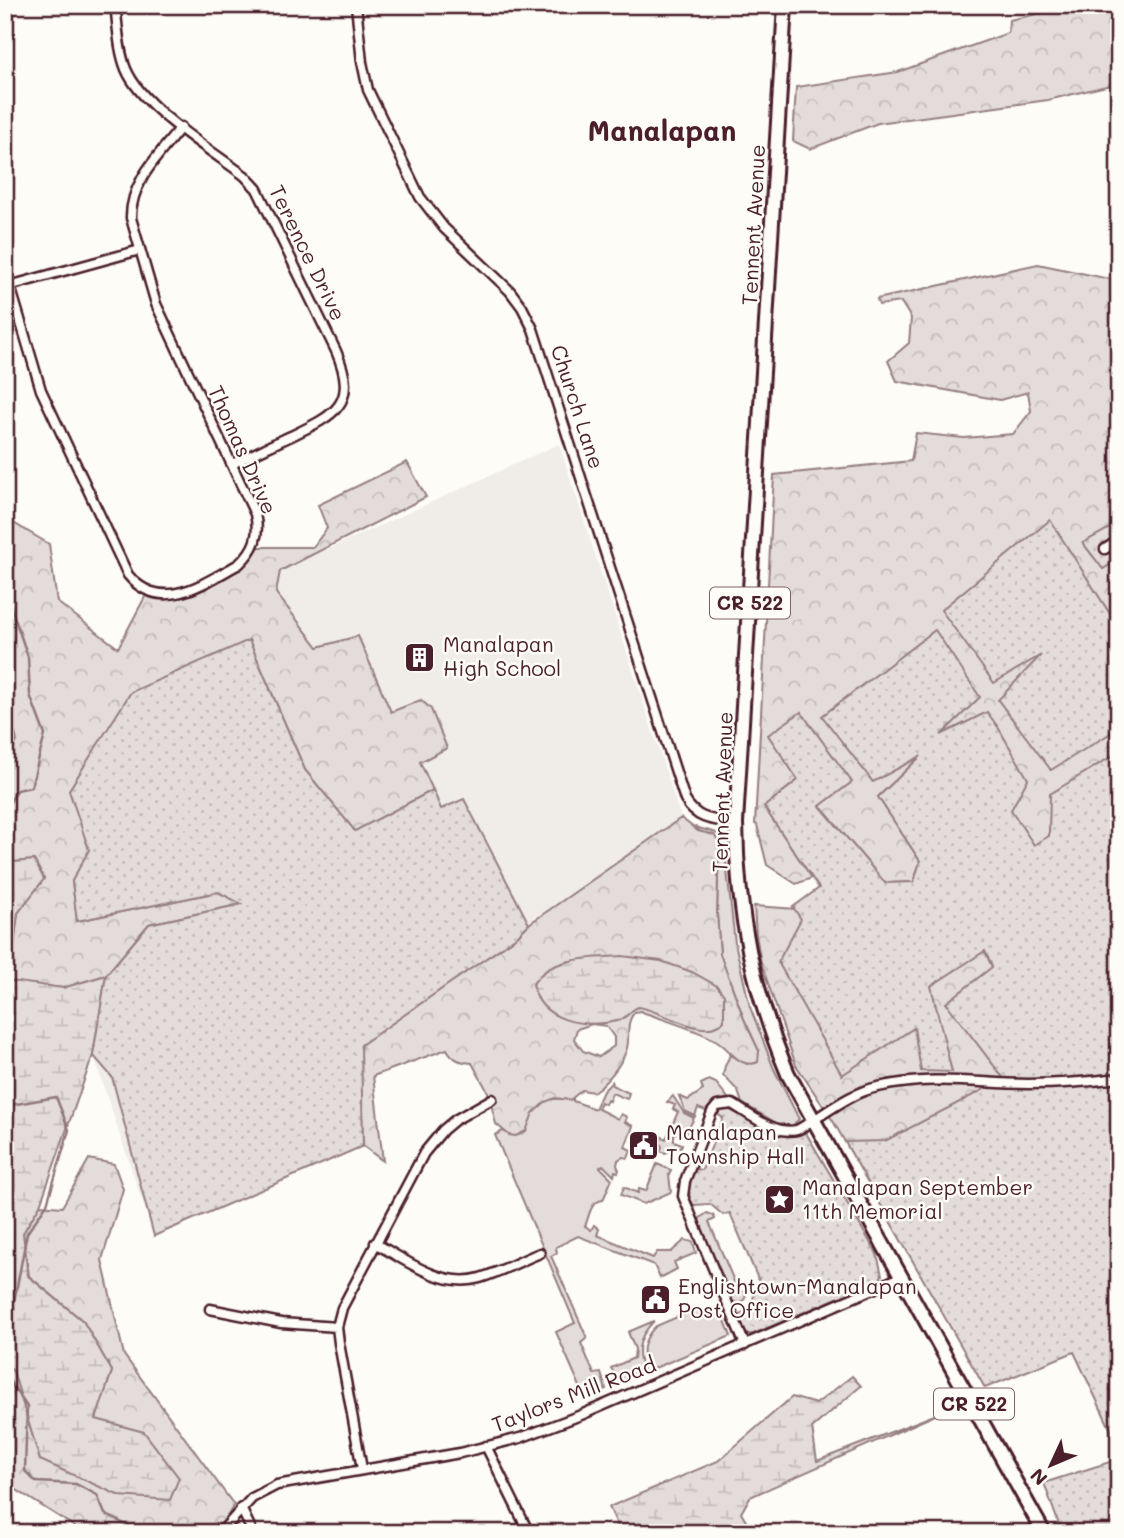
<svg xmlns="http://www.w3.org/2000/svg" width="1124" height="1538" font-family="Mali,sans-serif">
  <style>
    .built { fill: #f0ece8 }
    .green { fill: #e3dcda; stroke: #967e82; stroke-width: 2 }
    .forest { fill: url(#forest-crowns); stroke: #967e82; stroke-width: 2; fill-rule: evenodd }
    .wetland { fill: url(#wetland-marsh); stroke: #967e82; stroke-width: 2 }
    .park { fill: url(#park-dots); stroke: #967e82; stroke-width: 2 }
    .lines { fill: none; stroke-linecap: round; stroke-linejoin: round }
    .stream { stroke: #91777b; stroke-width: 2.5 }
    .minor-casing { stroke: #4a1f2b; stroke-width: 13 }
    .primary-casing { stroke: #4a1f2b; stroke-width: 18 }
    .minor { stroke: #fdfcf7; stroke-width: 8 }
    .primary { stroke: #fdfcf7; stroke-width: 12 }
    .labels { text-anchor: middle; stroke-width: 5; stroke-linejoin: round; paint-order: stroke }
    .shield { fill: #fdfcf7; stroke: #806168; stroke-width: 2 }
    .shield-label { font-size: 19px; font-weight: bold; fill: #4a1f2b }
    .street-label { font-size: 21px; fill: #4a1f2b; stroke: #fdfcf7 }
    .poi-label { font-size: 21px; fill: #4a1f2b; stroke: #fdfcf7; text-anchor: start }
    .district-label { font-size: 28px; font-weight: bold; fill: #4a1f2b; stroke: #fdfcf7 }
  </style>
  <defs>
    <pattern id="forest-crowns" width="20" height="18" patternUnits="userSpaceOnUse" patternTransform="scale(1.75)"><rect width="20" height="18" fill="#e3dcda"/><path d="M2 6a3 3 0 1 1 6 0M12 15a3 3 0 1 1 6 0" fill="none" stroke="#c4bcbb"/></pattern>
    <pattern id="wetland-marsh" width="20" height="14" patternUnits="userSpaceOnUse" patternTransform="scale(1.75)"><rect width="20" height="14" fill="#e3dcda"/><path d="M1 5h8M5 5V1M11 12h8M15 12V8" fill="none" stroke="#c4bcbb"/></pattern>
    <pattern id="park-dots" width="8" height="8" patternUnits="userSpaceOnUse" patternTransform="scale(1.75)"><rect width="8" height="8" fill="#e3dcda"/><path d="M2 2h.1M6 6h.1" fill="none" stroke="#c4bcbb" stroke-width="1.8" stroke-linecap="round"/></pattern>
  </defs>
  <rect width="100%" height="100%" fill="#fdfcf7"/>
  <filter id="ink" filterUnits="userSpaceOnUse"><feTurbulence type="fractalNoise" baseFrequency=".0143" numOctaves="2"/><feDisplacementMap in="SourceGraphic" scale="14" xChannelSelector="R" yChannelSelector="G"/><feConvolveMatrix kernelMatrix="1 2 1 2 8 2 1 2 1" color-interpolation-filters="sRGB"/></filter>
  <g filter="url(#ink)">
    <path class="built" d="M559,444L681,818L515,938L361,1044L363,1146L154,1236L93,1055L106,975L280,571Z"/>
    <path class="green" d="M695,827L717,833L724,843L735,943L750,1007L774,1069L799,1119L792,1126L780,1125L742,1103L738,1091L723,1075L725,1066L730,1055L747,1064L759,1051L744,1019L720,954L717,914L719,841L694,828Z
      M709,1080L716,1083L728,1098L714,1102L706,1111L698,1108L695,1116L685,1111L679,1096L688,1100L703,1090L701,1084Z
      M612,1082V1085L629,1093L627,1099L612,1093L609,1101L607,1100L605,1104L601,1102L598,1109L618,1119L621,1114L627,1117L625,1122L633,1126L625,1147L631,1150L628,1158L623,1157L618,1160L617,1165L619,1170L618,1172L615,1171L614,1176L603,1165L600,1167L612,1179L603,1200C589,1202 590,1216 585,1226L591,1230L594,1225L599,1229L597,1235L653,1258L657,1252H671L685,1240L693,1242L696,1253L674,1262L677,1269L660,1278L654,1265L578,1236L556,1247L557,1253L551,1256L587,1338L581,1343L594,1374L601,1373L606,1389L585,1398L556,1332L575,1323L495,1135L503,1131C525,1144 526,1125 533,1112C536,1108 542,1104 546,1101C556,1096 563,1101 573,1098V1101L595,1109L603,1091Z
      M673,1096L684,1113L694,1118L686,1134L679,1130L674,1135V1141L682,1144L681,1147L665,1153L660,1151L662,1147L660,1142L662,1137L666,1139L678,1112L673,1109L675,1105L667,1102Z
      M657,1164L671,1170L669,1175L671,1192L644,1204L621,1195L624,1187L638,1193L639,1189L646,1191Z
      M707,1213L713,1215L715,1219L709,1222L739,1293L745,1291C747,1296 745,1300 740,1303L733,1302L730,1297L699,1224L700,1218Z
      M696,1309L724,1318L731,1336L650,1370C639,1355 643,1338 656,1326Z
      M654,1321C638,1337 635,1352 644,1373L619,1382L611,1368L634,1358L635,1349L628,1332Z"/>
    <path class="forest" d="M1055,5H1119V83L1048,100L878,123L810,149L793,141L796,87L898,72L1008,33L1009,20L1056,10Z
      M1038,264L1119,281V523L1083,543L1103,569L1119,559V628L1050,521L1043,653L1050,769L1119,728V752L1051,794L1049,836L1034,846L1011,810L987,713L938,736L935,631L923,754L878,797L920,861L914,882L885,883L798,780L764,807L812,878L796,884L767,865L757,825L755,824L774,475L911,461L916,433L964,438L1013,434L1031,411L1028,392L1000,400L897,381L888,361L909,343L911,318L901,302L879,305L877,299Z
      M407,462L426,497L280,571L276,593L318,647L358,636L391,712L421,700L431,709L447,748L420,762L433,790L355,832L305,770L249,640L69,790L90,850L72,881L77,921L218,892L243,904L149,924L106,975L63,988L9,982L18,913L44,879L34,860L5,863V763L17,741L5,693V518L49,544L57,602L118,648L147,593H180L260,547H313L327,528L318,505Z
      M681,818L698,831L714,835L719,841L717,914L720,954L744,1019L759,1051L758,1062C740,1070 730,1049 717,1041C696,1029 663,1020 640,1011L635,1012C625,1022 630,1036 627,1048C623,1063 606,1084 593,1092L582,1090L570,1100L555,1098L545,1102L533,1113L526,1131L516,1136L509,1135L496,1124L488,1092L472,1063C460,1062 453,1060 447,1049L373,1076L383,1161L363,1146L360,1045L515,938L529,924ZM592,1024L606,1026L614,1037V1046L599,1057L583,1051L574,1039L577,1029Z
      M754,906L797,909L924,985L985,951L992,966L1119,972L896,1231L833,1121L796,1065L761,963L756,935Z
      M89,1159L114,1164L123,1189L102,1260L124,1355L234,1505L217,1533H78L75,1527L12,1487L5,1472V1363L13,1371L40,1460L96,1419L112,1371L83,1321L29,1276L23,1233L40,1205L62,1207Z"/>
    <path class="wetland" d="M34,860L44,879L18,913L10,981L63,988L106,975L93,1055L40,1205L23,1233L28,1276L83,1321L112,1371L96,1419L144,1432L179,1478L170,1500L120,1496L40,1460L13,1371L5,1363V863Z
      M622,956L661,961L692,972L717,986L724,995V1021C707,1042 662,1011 639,1007C630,1009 627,1019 617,1021C585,1028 539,1022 533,984C550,956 593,958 622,956Z
      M852,1376L861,1386L812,1428L817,1461L942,1412L750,1497L741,1513L753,1533H621L609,1507L718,1461L792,1397L816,1404Z"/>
    <path class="park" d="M1050,520L1119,628V728L1051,770L998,700L1041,655L994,683L941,610Z
      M1119,523V559L1103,569L1083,543Z
      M935,630L980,697L941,735L987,712L998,727L1028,779L1011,810L1034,845L1049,836L1050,794L1119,752V1447L1074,1352L985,1388L845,1142L885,1141L1004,1079L946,1003L992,967L985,951L931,986L952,1072L921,1071L914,1028L842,1075L778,962L801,919L793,907L819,888L764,807L798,780L768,735L801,712L852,782L820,806L885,883L914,882L920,861L878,797L921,756L873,782L822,716Z
      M249,640L305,770L355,831L433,790L441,809L464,799L529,924L515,938L361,1045L363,1146L154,1236L112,1077L93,1055L106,975L149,924L242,904L218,892L77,921L72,881L89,850L69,790L131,692Z
      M724,1108C754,1116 773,1145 806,1133L877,1254L882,1275L879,1280L753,1334H747L742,1327L739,1316L752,1304L755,1290L761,1286L730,1213L723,1215L710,1204L694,1205C685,1195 690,1181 695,1169L702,1170L723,1118L717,1114Z
      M1119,1459V1533H1062L1044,1483Z"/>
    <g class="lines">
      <path class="stream" d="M5,590L28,657L30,695L45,735L31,787L17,790L7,807L5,831
        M5,1106L56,1097L69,1130L47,1204L27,1233L15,1297L5,1331
        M5,1374L27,1407L25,1471L36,1482L76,1484L97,1495L105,1514L142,1533"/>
      <defs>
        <path id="minor" d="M115,5C118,26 118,49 126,69C142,108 211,150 245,176L257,189L336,351C359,404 335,415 291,436C271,445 252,455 232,464
          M356,5L362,62L368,90L420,197L444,228L510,291L522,307L533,329L685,800C697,821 715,820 736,823
          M5,269L41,390L128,575C161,615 204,583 239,564C255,549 260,535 255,514L156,304L131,218C130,182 160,154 181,127
          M9,286L140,250
          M1105,549L1119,540
          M375,1243C405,1260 443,1289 480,1278C500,1272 520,1261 540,1253
          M210,1309L281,1323L337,1327
          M745,1345L683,1196L685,1181L712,1112L717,1106L732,1104C751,1115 774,1135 797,1130C823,1116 848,1093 878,1087C932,1075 974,1083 1028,1084C1058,1084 1088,1082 1119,1078
          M486,1446L529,1533
          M362,1469L339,1343L337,1327L342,1308L424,1153L443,1130L455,1120L492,1099
          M241,1508L253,1533
          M220,1533L252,1498L277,1485L460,1453L520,1438L581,1415L901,1277"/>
        <path id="primary" d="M785,5L736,823C737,913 753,991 788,1074L1044,1533"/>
      </defs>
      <use href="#minor" class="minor-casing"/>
      <use href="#primary" class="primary-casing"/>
      <use href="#minor" class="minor"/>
      <use href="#primary" class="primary"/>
    </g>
  </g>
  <defs>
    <symbol id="building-square" viewBox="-11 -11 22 22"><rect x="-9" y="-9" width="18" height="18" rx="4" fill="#4a1f2b" stroke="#fdfcf7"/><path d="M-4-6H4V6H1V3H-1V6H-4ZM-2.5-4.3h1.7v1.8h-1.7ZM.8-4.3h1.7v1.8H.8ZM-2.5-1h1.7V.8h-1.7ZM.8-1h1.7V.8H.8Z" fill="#fff"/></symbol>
    <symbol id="civic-square" viewBox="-11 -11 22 22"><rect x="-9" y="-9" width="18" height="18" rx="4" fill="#4a1f2b" stroke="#fdfcf7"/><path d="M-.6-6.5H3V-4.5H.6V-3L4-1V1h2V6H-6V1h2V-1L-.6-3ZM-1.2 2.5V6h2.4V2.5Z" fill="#fff"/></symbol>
    <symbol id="sight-square" viewBox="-11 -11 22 22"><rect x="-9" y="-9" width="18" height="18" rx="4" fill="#4a1f2b" stroke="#fdfcf7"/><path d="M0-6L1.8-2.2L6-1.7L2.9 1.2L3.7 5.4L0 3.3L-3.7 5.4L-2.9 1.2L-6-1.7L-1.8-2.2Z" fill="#fff"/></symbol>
  </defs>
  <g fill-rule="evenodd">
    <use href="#building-square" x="402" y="640" width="35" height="35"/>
    <use href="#civic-square" x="626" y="1128" width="35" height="35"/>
    <use href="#sight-square" x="762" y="1182" width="35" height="35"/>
    <use href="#civic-square" x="638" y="1282" width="35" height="35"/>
  </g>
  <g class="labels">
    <g class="shield">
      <rect x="710" y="587.5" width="80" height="31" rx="5"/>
      <rect x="934" y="1388.5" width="80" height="31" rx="5"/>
    </g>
    <g class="shield-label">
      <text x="750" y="610">CR 522</text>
      <text x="974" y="1411">CR 522</text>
    </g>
    <g class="street-label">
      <text transform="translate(754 225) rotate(-87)" y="7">Tennent Avenue</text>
      <text transform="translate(307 253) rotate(64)" y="7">Terence Drive</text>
      <text transform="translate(577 407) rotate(72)" y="7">Church Lane</text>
      <text transform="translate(242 450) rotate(66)" y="7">Thomas Drive</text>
      <text transform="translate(723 792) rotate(-88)" y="7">Tennent Avenue</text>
      <text transform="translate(574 1395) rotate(-21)" y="7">Taylors Mill Road</text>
    </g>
    <g class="poi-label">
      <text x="443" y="652">Manalapan<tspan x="443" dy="24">High School</tspan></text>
      <text x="666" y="1140">Manalapan<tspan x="666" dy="24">Township Hall</tspan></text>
      <text x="802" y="1195">Manalapan September<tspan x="802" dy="24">11th Memorial</tspan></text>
      <text x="678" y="1294">Englishtown-Manalapan<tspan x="678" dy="24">Post Office</tspan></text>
    </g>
    <g class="district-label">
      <text x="662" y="141">Manalapan</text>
    </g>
  </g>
  <rect width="1124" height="1538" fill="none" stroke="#fdfcf7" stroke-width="28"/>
  <rect x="14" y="14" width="1096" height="1510" fill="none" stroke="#4a1f2b" stroke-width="2.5" filter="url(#ink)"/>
  <g transform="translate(1051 1465) rotate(226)" stroke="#fdfcf7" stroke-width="5" paint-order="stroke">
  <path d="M0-5L12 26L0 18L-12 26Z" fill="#4a1f2b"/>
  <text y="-10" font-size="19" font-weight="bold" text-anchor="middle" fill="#4a1f2b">N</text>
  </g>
</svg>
